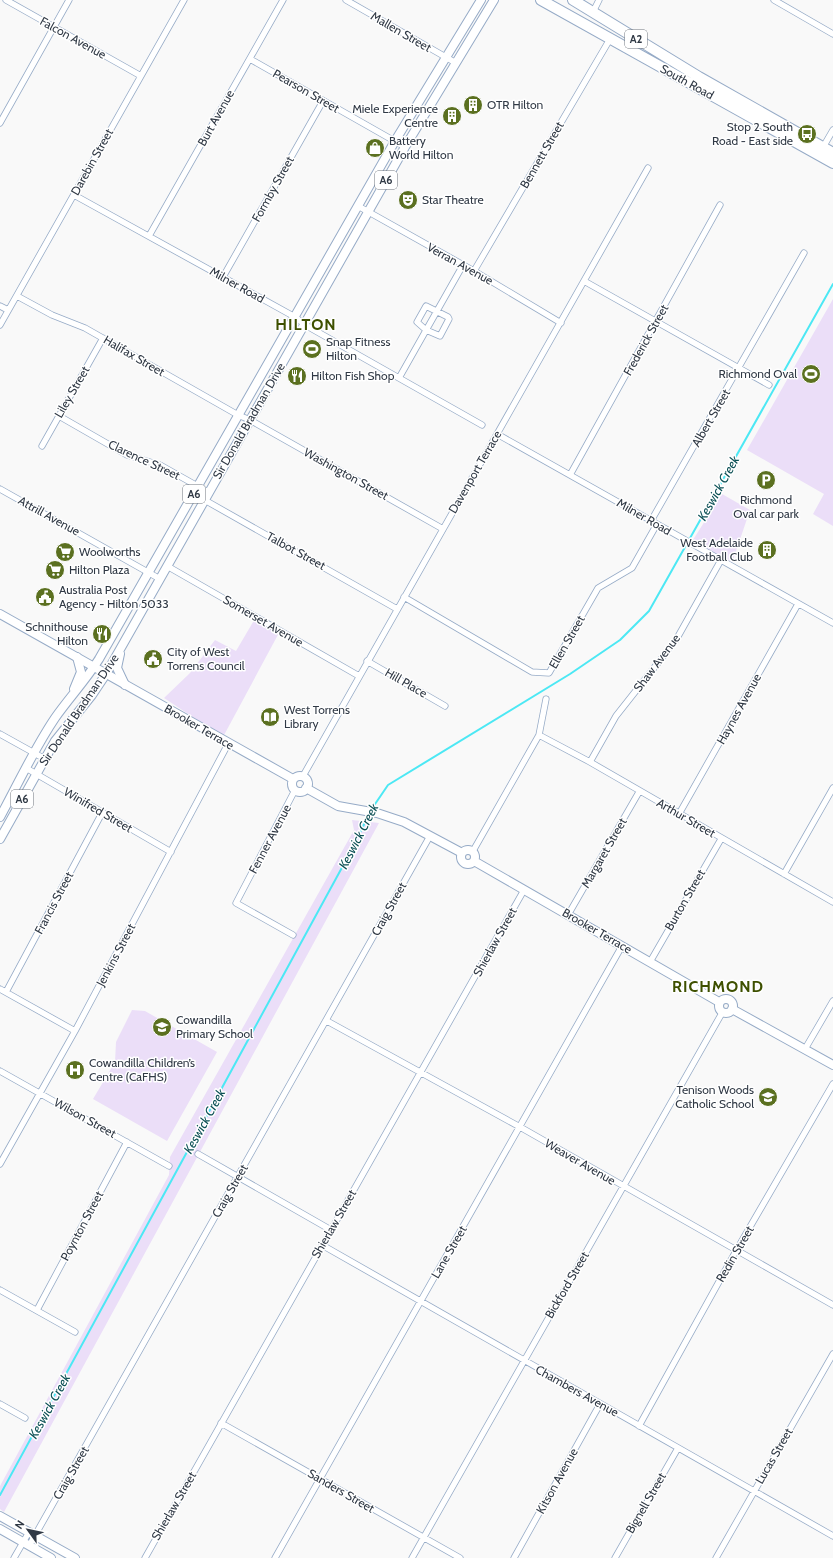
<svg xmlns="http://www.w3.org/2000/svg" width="833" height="1558" font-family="Cabin,sans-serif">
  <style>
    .green { fill: #ebdef8 }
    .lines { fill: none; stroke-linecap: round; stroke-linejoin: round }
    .stream { stroke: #4ce8f4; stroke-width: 2 }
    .street-casing { stroke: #96abc7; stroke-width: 7 }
    .secondary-casing { stroke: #96abc7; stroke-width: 10 }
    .primary-casing { stroke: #96abc7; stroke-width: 10 }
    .highway-casing { stroke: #96abc7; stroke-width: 12 }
    .street { stroke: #fff; stroke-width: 5.5 }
    .secondary { stroke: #fff; stroke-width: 8 }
    .primary { stroke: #fff; stroke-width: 8 }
    .highway { stroke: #fff; stroke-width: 10 }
    .labels { text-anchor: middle; stroke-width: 3; stroke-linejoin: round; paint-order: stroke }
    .shield { fill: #fff; stroke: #6e747d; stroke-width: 1 }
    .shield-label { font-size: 11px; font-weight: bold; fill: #303945 }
    .street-label { font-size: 12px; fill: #303945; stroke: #fff }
    .poi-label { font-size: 12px; fill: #303945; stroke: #fff; text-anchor: start }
    .water-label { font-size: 13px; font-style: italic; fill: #0c5055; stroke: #fff }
    .district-label { font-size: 16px; font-weight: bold; letter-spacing: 1px; fill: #3e5000; stroke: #fff }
  </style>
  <rect width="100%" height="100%" fill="#f9f9f9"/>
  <path class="green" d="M833,299V526L813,514L824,494L747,450Z
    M722,494L750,510L731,566L691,543Z
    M256,617L280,631L223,737L164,698L190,673L215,640L236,651Z
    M352,820L379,823L4,1512L0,1509V1486L169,1175L170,1157L354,830Z
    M132,1010L145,1011L217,1052L167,1141L93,1099L115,1062L116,1042Z"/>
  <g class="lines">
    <path class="stream" d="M371,810L388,785L570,674L620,640L649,611L833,284
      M0,1495L351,851L369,814"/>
    <defs>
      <path id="street" d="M6,0L141,76
        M346,0L456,63
        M774,0L833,34
        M593,12L599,0
        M250,59L405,147
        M0,123L69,0
        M822,149L833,130
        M74,195L295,317L307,326L482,425
        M358,206L474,271L561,323
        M149,236L283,0
        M474,271L610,39
        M223,277L323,101
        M584,281L769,385
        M17,296L52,315L85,328L238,415L250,420L443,529
        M0,306L8,310
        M426,306L448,317L449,319L440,336L426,330L417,322Z
        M0,325L184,0
        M399,378L463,265
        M59,416L127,455L160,465L208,492
        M497,434L833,623
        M42,446L103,338
        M570,475L720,205
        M0,489L160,579
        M194,494L397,609
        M651,521L804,253
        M167,566L359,676
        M404,597L532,672L549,673L598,588L632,568L657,524
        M367,661L445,706
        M0,734L45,759
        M539,735L546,699
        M590,762L616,716L676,640L721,560
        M26,768L171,852
        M303,776L648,168
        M679,814L798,604
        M473,851L539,735L590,762L833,902
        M784,874L833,788
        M568,915L639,792
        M293,935L236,903L295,790
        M650,962L721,839
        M0,989L75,1031
        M6,992L102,813
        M327,1021L520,1127L833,1305
        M805,1049L833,1001
        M0,1071L169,1166
        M198,1154L331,1230
        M0,1164L75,1031L228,744
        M322,1245L833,1536
        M0,1290L75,1332
        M37,1310L127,1142
        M0,1404L25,1418
        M221,1423L460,1558
        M639,1426L736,1251L833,1084
        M29,1546L430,836
        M14,1558L29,1532
        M145,1558L524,890
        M275,1558L622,946
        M412,1558L722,1013
        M514,1558L600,1404
        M615,1558L678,1448
        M716,1558L833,1354"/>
      <path id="secondary" d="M0,614L293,779
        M292 784a8 8 0 1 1 16 0a8 8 0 1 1-16 0Z
        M306,788L338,806L377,813L404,822L462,853
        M461 857a7 7 0 1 1 14 0a7 7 0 1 1-14 0Z
        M474,861L719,1002
        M719 1006a7 7 0 1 1 14 0a7 7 0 1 1-14 0Z
        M732,1009L833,1065"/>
      <path id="primary" d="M120,654L117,668L125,685
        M74,689L81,672L77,657
        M0,817C18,784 34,749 55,718C69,698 86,680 99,659L395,141L481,0
        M0,839L55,741L92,695L106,674L405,147L494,0
        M0,1516L75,1558
        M0,1529L51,1558"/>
      <path id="highway" d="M541,0L833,163
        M573,0L699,77L833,153"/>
    </defs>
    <use href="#street" class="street-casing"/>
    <use href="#secondary" class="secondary-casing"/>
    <use href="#primary" class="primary-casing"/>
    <use href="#highway" class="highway-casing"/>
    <use href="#street" class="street"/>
    <use href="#secondary" class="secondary"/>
    <use href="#primary" class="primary"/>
    <use href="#highway" class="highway"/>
  </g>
  <defs>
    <symbol id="building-disc" viewBox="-11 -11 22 22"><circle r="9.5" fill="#5b7020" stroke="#fff"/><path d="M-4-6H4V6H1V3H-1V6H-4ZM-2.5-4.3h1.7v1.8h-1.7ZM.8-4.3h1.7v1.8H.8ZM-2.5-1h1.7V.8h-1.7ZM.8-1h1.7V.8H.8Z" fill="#fff"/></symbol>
    <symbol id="bus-disc" viewBox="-11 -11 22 22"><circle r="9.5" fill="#5b7020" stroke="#fff"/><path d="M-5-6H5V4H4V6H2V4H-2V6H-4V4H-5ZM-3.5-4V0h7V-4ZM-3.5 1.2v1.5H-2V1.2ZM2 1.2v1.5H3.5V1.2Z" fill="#fff"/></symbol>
    <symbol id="shop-disc" viewBox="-11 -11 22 22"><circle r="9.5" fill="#5b7020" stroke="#fff"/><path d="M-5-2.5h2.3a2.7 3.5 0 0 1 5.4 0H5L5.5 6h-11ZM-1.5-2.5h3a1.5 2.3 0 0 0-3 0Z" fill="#fff"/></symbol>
    <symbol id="theatre-disc" viewBox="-11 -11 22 22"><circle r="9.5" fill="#5b7020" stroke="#fff"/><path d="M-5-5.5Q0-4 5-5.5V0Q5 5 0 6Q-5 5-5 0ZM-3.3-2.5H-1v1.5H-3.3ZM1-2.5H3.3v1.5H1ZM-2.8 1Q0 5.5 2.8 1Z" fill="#fff"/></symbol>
    <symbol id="stadium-disc" viewBox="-11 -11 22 22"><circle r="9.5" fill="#5b7020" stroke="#fff"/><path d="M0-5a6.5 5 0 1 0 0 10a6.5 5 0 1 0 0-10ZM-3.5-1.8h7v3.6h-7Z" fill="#fff"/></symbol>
    <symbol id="restaurant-disc" viewBox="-11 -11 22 22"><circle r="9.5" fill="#5b7020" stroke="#fff"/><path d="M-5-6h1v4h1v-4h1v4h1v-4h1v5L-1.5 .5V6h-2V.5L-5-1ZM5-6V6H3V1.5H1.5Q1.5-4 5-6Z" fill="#fff"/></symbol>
    <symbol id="parking-disc" viewBox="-11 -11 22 22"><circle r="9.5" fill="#5b7020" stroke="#fff"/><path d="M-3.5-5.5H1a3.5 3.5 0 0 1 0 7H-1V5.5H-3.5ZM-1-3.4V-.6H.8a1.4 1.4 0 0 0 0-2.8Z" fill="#fff"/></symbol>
    <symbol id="supermarket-disc" viewBox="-11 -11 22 22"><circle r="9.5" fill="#5b7020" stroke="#fff"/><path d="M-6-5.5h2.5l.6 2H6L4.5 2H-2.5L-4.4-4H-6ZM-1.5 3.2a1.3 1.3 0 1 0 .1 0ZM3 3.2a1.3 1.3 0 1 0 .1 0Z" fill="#fff"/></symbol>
    <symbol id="civic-disc" viewBox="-11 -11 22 22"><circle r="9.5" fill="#5b7020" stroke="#fff"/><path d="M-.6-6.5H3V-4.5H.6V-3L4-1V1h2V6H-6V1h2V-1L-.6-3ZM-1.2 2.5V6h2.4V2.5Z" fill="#fff"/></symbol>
    <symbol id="library-disc" viewBox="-11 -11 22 22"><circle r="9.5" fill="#5b7020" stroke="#fff"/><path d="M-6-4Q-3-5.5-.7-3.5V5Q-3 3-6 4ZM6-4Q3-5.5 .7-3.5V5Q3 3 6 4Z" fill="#fff"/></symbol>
    <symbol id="school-disc" viewBox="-11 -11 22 22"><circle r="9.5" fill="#5b7020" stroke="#fff"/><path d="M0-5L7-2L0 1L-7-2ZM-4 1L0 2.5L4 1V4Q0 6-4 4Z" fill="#fff"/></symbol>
    <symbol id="hospital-disc" viewBox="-11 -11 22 22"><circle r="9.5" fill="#5b7020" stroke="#fff"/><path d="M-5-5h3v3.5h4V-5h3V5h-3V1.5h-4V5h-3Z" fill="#fff"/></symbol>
  </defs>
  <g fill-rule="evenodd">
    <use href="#building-disc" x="462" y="94" width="22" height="22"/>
    <use href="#building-disc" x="441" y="105" width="22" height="22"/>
    <use href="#bus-disc" x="796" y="123" width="22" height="22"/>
    <use href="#shop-disc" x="364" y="137" width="22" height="22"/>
    <use href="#theatre-disc" x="397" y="189" width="22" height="22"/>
    <use href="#stadium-disc" x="301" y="338" width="22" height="22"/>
    <use href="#stadium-disc" x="800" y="363" width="22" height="22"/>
    <use href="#restaurant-disc" x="286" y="365" width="22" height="22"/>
    <use href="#parking-disc" x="755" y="469" width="22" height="22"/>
    <use href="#building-disc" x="756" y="539" width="22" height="22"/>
    <use href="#supermarket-disc" x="54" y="541" width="22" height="22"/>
    <use href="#supermarket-disc" x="44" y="559" width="22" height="22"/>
    <use href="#civic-disc" x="34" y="586" width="22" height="22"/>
    <use href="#restaurant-disc" x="91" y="623" width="22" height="22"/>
    <use href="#civic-disc" x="142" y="648" width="22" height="22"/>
    <use href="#library-disc" x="259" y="706" width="22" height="22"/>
    <use href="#school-disc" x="151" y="1016" width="22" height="22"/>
    <use href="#hospital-disc" x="64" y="1059" width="22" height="22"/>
    <use href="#school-disc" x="757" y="1086" width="22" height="22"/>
  </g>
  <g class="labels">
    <g class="shield">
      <rect x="625" y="30" width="22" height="18" rx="3"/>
      <rect x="375" y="171" width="22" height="18" rx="3"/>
      <rect x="183" y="485" width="22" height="18" rx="3"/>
      <rect x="11" y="790" width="22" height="18" rx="3"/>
    </g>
    <g class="shield-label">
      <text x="636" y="43">A2</text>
      <text x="386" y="184">A6</text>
      <text x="194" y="498">A6</text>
      <text x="22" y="803">A6</text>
    </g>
    <g class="street-label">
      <text transform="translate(401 32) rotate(30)" y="4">Mallen Street</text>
      <text transform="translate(73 38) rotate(29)" y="4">Falcon Avenue</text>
      <text transform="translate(687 82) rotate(29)" y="4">South Road</text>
      <text transform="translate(306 91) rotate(30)" y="4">Pearson Street</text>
      <text transform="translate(216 118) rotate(-61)" y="4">Burt Avenue</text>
      <text transform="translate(542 155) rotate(-60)" y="4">Bennett Street</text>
      <text transform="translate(92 162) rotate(-61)" y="4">Darebin Street</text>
      <text transform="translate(273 189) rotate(-61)" y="4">Formby Street</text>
      <text transform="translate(460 264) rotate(29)" y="4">Verran Avenue</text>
      <text transform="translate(237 285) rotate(29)" y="4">Milner Road</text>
      <text transform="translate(646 340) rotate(-61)" y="4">Frederick Street</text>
      <text transform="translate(134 356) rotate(30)" y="4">Halifax Street</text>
      <text transform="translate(72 392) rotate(-60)" y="4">Liley Street</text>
      <text transform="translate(711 418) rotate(-60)" y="4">Albert Street</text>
      <text transform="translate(249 421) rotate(-60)" y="4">Sir Donald Bradman Drive</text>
      <text transform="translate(144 460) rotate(25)" y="4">Clarence Street</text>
      <text transform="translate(475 472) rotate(-60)" y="4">Davenport Terrace</text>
      <text transform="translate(346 474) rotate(29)" y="4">Washington Street</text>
      <text transform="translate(49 516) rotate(29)" y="4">Attrill Avenue</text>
      <text transform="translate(644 517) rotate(30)" y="4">Milner Road</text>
      <text transform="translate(296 551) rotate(29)" y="4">Talbot Street</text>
      <text transform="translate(263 621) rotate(30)" y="4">Somerset Avenue</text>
      <text transform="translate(567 642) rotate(-60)" y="4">Ellen Street</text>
      <text transform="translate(657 663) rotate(-53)" y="4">Shaw Avenue</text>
      <text transform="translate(406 683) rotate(30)" y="4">Hill Place</text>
      <text transform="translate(739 709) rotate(-61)" y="4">Haynes Avenue</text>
      <text transform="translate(79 710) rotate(-56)" y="4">Sir Donald Bradman Drive</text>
      <text transform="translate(199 727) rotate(30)" y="4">Brooker Terrace</text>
      <text transform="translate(98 810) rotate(30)" y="4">Winifred Street</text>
      <text transform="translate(686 818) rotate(30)" y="4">Arthur Street</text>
      <text transform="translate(270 839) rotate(-62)" y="4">Fenner Avenue</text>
      <text transform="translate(604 853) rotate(-60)" y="4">Margaret Street</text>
      <text transform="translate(685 900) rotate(-60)" y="4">Burton Street</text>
      <text transform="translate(54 903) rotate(-62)" y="4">Francis Street</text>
      <text transform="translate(389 909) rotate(-61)" y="4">Craig Street</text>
      <text transform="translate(597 931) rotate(30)" y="4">Brooker Terrace</text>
      <text transform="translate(495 942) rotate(-61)" y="4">Shierlaw Street</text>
      <text transform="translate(116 955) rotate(-62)" y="4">Jenkins Street</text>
      <text transform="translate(85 1118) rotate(29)" y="4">Wilson Street</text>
      <text transform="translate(580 1162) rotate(30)" y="4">Weaver Avenue</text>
      <text transform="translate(230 1191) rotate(-60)" y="4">Craig Street</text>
      <text transform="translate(334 1224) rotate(-60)" y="4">Shierlaw Street</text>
      <text transform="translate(82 1226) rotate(-62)" y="4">Poynton Street</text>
      <text transform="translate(449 1252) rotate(-60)" y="4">Lane Street</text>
      <text transform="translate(735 1254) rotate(-60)" y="4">Redin Street</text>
      <text transform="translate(567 1285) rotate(-60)" y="4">Bickford Street</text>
      <text transform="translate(577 1391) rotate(29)" y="4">Chambers Avenue</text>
      <text transform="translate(774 1456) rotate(-60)" y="4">Lucas Street</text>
      <text transform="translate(71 1473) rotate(-60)" y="4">Craig Street</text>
      <text transform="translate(557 1481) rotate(-61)" y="4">Kitson Avenue</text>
      <text transform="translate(341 1491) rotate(30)" y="4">Sanders Street</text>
      <text transform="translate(646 1503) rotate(-60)" y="4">Bignell Street</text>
      <text transform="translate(174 1506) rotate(-60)" y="4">Shierlaw Street</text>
    </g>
    <g class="poi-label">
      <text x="487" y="109">OTR Hilton</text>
      <text x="438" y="113" text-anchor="end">Miele Experience<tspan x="438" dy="14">Centre</tspan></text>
      <text x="793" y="131" text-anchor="end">Stop 2 South<tspan x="793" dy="14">Road - East side</tspan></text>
      <text x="389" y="145">Battery<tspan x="389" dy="14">World Hilton</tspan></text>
      <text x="422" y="204">Star Theatre</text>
      <text x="326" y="346">Snap Fitness<tspan x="326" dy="14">Hilton</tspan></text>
      <text x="797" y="378" text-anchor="end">Richmond Oval</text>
      <text x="311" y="380">Hilton Fish Shop</text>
      <text x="766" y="504" text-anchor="middle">Richmond<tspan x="766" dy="14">Oval car park</tspan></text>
      <text x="753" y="547" text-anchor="end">West Adelaide<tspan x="753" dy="14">Football Club</tspan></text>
      <text x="79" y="556">Woolworths</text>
      <text x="69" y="574">Hilton Plaza</text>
      <text x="59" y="594">Australia Post<tspan x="59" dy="14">Agency - Hilton 5033</tspan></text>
      <text x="88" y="631" text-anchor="end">Schnithouse<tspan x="88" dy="14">Hilton</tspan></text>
      <text x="167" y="656">City of West<tspan x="167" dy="14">Torrens Council</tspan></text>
      <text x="284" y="714">West Torrens<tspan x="284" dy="14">Library</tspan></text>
      <text x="176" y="1024">Cowandilla<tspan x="176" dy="14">Primary School</tspan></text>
      <text x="89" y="1067">Cowandilla Children’s<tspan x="89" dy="14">Centre (CaFHS)</tspan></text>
      <text x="754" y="1094" text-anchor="end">Tenison Woods<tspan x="754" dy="14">Catholic School</tspan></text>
    </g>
    <g class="water-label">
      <text transform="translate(718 488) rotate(-61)" y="5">Keswick Creek</text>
      <text transform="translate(358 836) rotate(-63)" y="5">Keswick Creek</text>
      <text transform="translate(204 1121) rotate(-61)" y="5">Keswick Creek</text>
      <text transform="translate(49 1406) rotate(-61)" y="5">Keswick Creek</text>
    </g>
    <g class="district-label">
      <text x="306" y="330">HILTON</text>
      <text x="718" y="992">RICHMOND</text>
    </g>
  </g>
  <g transform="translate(28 1530) rotate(303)" stroke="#ffffff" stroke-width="3" paint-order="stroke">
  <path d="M0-3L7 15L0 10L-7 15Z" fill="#303945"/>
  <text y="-6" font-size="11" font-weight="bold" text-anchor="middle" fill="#303945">N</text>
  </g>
</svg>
